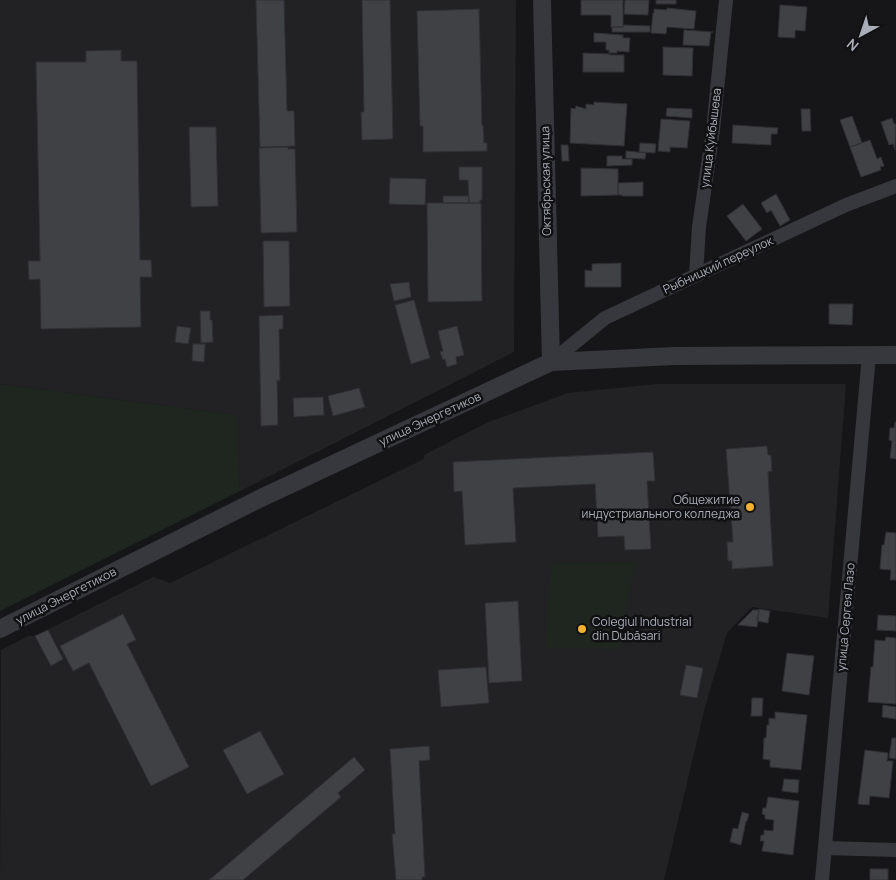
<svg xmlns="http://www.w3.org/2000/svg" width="896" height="880" font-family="Manrope,sans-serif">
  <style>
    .built { fill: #222225 }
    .green { fill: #1e261f }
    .building { fill: #404145; stroke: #303034 }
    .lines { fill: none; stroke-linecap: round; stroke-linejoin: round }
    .minor { stroke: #37383d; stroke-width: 14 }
    .tertiary { stroke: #37383d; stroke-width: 18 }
    .poi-dot { fill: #f2b134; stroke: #111113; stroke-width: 2 }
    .labels { text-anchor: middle; stroke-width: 5; stroke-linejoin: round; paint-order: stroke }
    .street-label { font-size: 12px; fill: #a8adb8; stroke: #111113 }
    .poi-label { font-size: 12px; fill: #a8adb8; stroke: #111113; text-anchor: end }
  </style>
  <rect width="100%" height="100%" fill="#161618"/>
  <path class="built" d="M0,0H516L514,352L240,491L235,415L0,384Z
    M656,384H846L828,618L752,607L727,633L705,707L664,880H0L1,650L28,636H35L153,577L170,583L424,459V455L486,423L568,393Z"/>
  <path class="green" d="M0,384L236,415L240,491L0,611Z
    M635,562L618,649L545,648L551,563Z"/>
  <path class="building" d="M256,0H284L287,111H294L295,146L260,147Z
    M362,0H390L393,139L362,140L361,112H364Z
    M581,0H623V27H611V15H581Z
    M625,0H649L648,15L624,14Z
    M656,0H676V4H656Z
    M780,5L807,7L805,31L795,30V38L778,37Z
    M667,8L696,11L694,29L667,27L666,34L651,33L653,13H654V9L667,10Z
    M479,9L482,125H483L484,143H487V151L423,152V126H420L417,11Z
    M623,25L650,26V32H612V27H623Z
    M684,30L713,32H711L709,46L683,45Z
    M594,33L623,35V38H630L629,52L617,51V53H609V50H606V42H594Z
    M663,47L693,48L692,76L663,75Z
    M121,50V61H137L140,260H151L152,277H140L141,327L41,329L40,279L29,280L28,261H40L36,62H86V51Z
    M583,53L610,54V55H624V72H583Z
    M594,102L627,104L624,146L570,143L571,108L575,109L576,106L586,109V104L594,105Z
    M667,108L692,109V118L666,116Z
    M801,109H810L811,131H802Z
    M852,116L862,143L850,147L840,120Z
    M892,118L894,124H896L895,150L893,144L889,145L881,122Z
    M661,119L690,121L687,148L670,147V152L658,151Z
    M733,125L778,128L777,134H771V145L732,143Z
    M189,127H216L218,206L191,207Z
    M870,140L877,159L881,157L884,166L880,167L881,170L861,177L850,147Z
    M640,143L656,144L655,153L639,152Z
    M561,145H568L569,161H562Z
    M288,147V149H295L297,232L261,233L259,148Z
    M626,151L646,153L645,159L626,158Z
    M607,156H622V159H632V165L607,166Z
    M459,167H482V200H480V203H469L468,180H459Z
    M581,168L618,169V195L581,196Z
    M390,178L426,179L425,205L389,204Z
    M643,182V196H622V195H618V183Z
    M776,194L790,220L780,226L771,210L767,213L761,203Z
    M443,196H469V203H443Z
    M427,203H481L482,301L428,302Z
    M743,204L762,229L746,241L727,216Z
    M263,241H289L290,306L264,307Z
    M621,263V287H585V270L592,271V264Z
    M409,282L411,297L394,301L390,284Z
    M414,300L430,358L411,364L395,305Z
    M829,304H853L852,325L829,324Z
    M200,311H210V320H212L213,342L201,343Z
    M283,315V329H279L280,381L277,380L278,425L261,426L259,316Z
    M177,326L191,328L188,344L175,342Z
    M457,326L464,355L456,357L457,364L447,367L445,359L443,360L440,352L443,351L438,331Z
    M193,344H205L204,362L192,361Z
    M359,388L365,407L333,416L328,396Z
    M323,397L324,415L294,417L293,398Z
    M895,422H896V459L890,458L892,441L889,440L890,428H894Z
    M767,446L768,455H771L772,471L768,472L773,566L732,569V561H728L727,542H733L726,449Z
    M653,452L655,481H647L651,549L625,550L624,536L598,537L595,484L513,488L516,542L465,545L462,491L454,492L453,462Z
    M886,532L896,533V580H890L891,570L880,569L882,545H884Z
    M518,601L522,681L489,683L485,603Z
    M759,609L770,611L768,623L757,621Z
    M753,610H759L757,627L738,625Z
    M123,614L136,640L127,644L189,767L151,786L89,663L73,671L60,646Z
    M878,615L896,616V631L877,630Z
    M48,630L63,659L51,666L35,636Z
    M886,637L896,638V704L868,702L871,667H873L875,640L885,641Z
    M787,653L814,656L809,695L782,691Z
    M686,665L703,668L697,698L680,695Z
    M486,667L489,703L441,707L438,670Z
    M752,698H763L762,716H751Z
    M883,705L896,707V719L882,717Z
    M775,712L807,715L801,770L770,767V760L763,759L764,738H766L767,725H769V718L775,719Z
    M260,731L284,774L247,794L223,750Z
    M892,738H896V759L889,758Z
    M429,746L430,760L419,761L425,877H422V880H396L392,834H395L390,749Z
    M865,750L888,753L887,761H893L889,798L870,796L869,805L858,804Z
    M354,757L365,770L338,793L341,797L243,880H209Z
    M784,779L799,780L798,793L782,791Z
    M768,797L799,801L793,855L762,851L764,841H760L761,835H764V830L773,831L774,820L765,819V815L762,814L763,808H766Z
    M742,812L749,814L747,821H746L741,845L730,842L733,828L738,829Z
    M870,869H888V880H870Z"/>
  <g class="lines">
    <path class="minor" d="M696,275L699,227L713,130L726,0
      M551,362L605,318L846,205L896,186
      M826,848L896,850
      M822,880L869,355"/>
    <path class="tertiary" d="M542,0L551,362
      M0,629L259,499L551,362L674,356L896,355"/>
  </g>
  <g class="poi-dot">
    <circle cx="750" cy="507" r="5"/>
    <circle cx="582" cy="629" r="5"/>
  </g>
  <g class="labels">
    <g class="street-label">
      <text transform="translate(711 138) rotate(-83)" y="4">улица Куйбышева</text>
      <text transform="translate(546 181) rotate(-91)" y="4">Октябрьская улица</text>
      <text transform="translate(718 265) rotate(-25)" y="4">Рыбницкий переулок</text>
      <text transform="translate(430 419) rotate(-25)" y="4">улица Энергетиков</text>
      <text transform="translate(66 596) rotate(-27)" y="4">улица Энергетиков</text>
      <text transform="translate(846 617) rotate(-85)" y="4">улица Сергея Лазо</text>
    </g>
    <g class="poi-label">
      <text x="740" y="504">Общежитие<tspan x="740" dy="14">индустриального колледжа</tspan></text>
      <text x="592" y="626" text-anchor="start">Colegiul Industrial<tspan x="592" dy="14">din Dubăsari</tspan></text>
    </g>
  </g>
  <g transform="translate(861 35) rotate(220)" stroke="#111113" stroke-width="4" paint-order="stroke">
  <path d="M0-4L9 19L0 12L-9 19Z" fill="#a8adb8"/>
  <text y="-8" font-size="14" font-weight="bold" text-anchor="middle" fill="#a8adb8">N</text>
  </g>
</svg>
